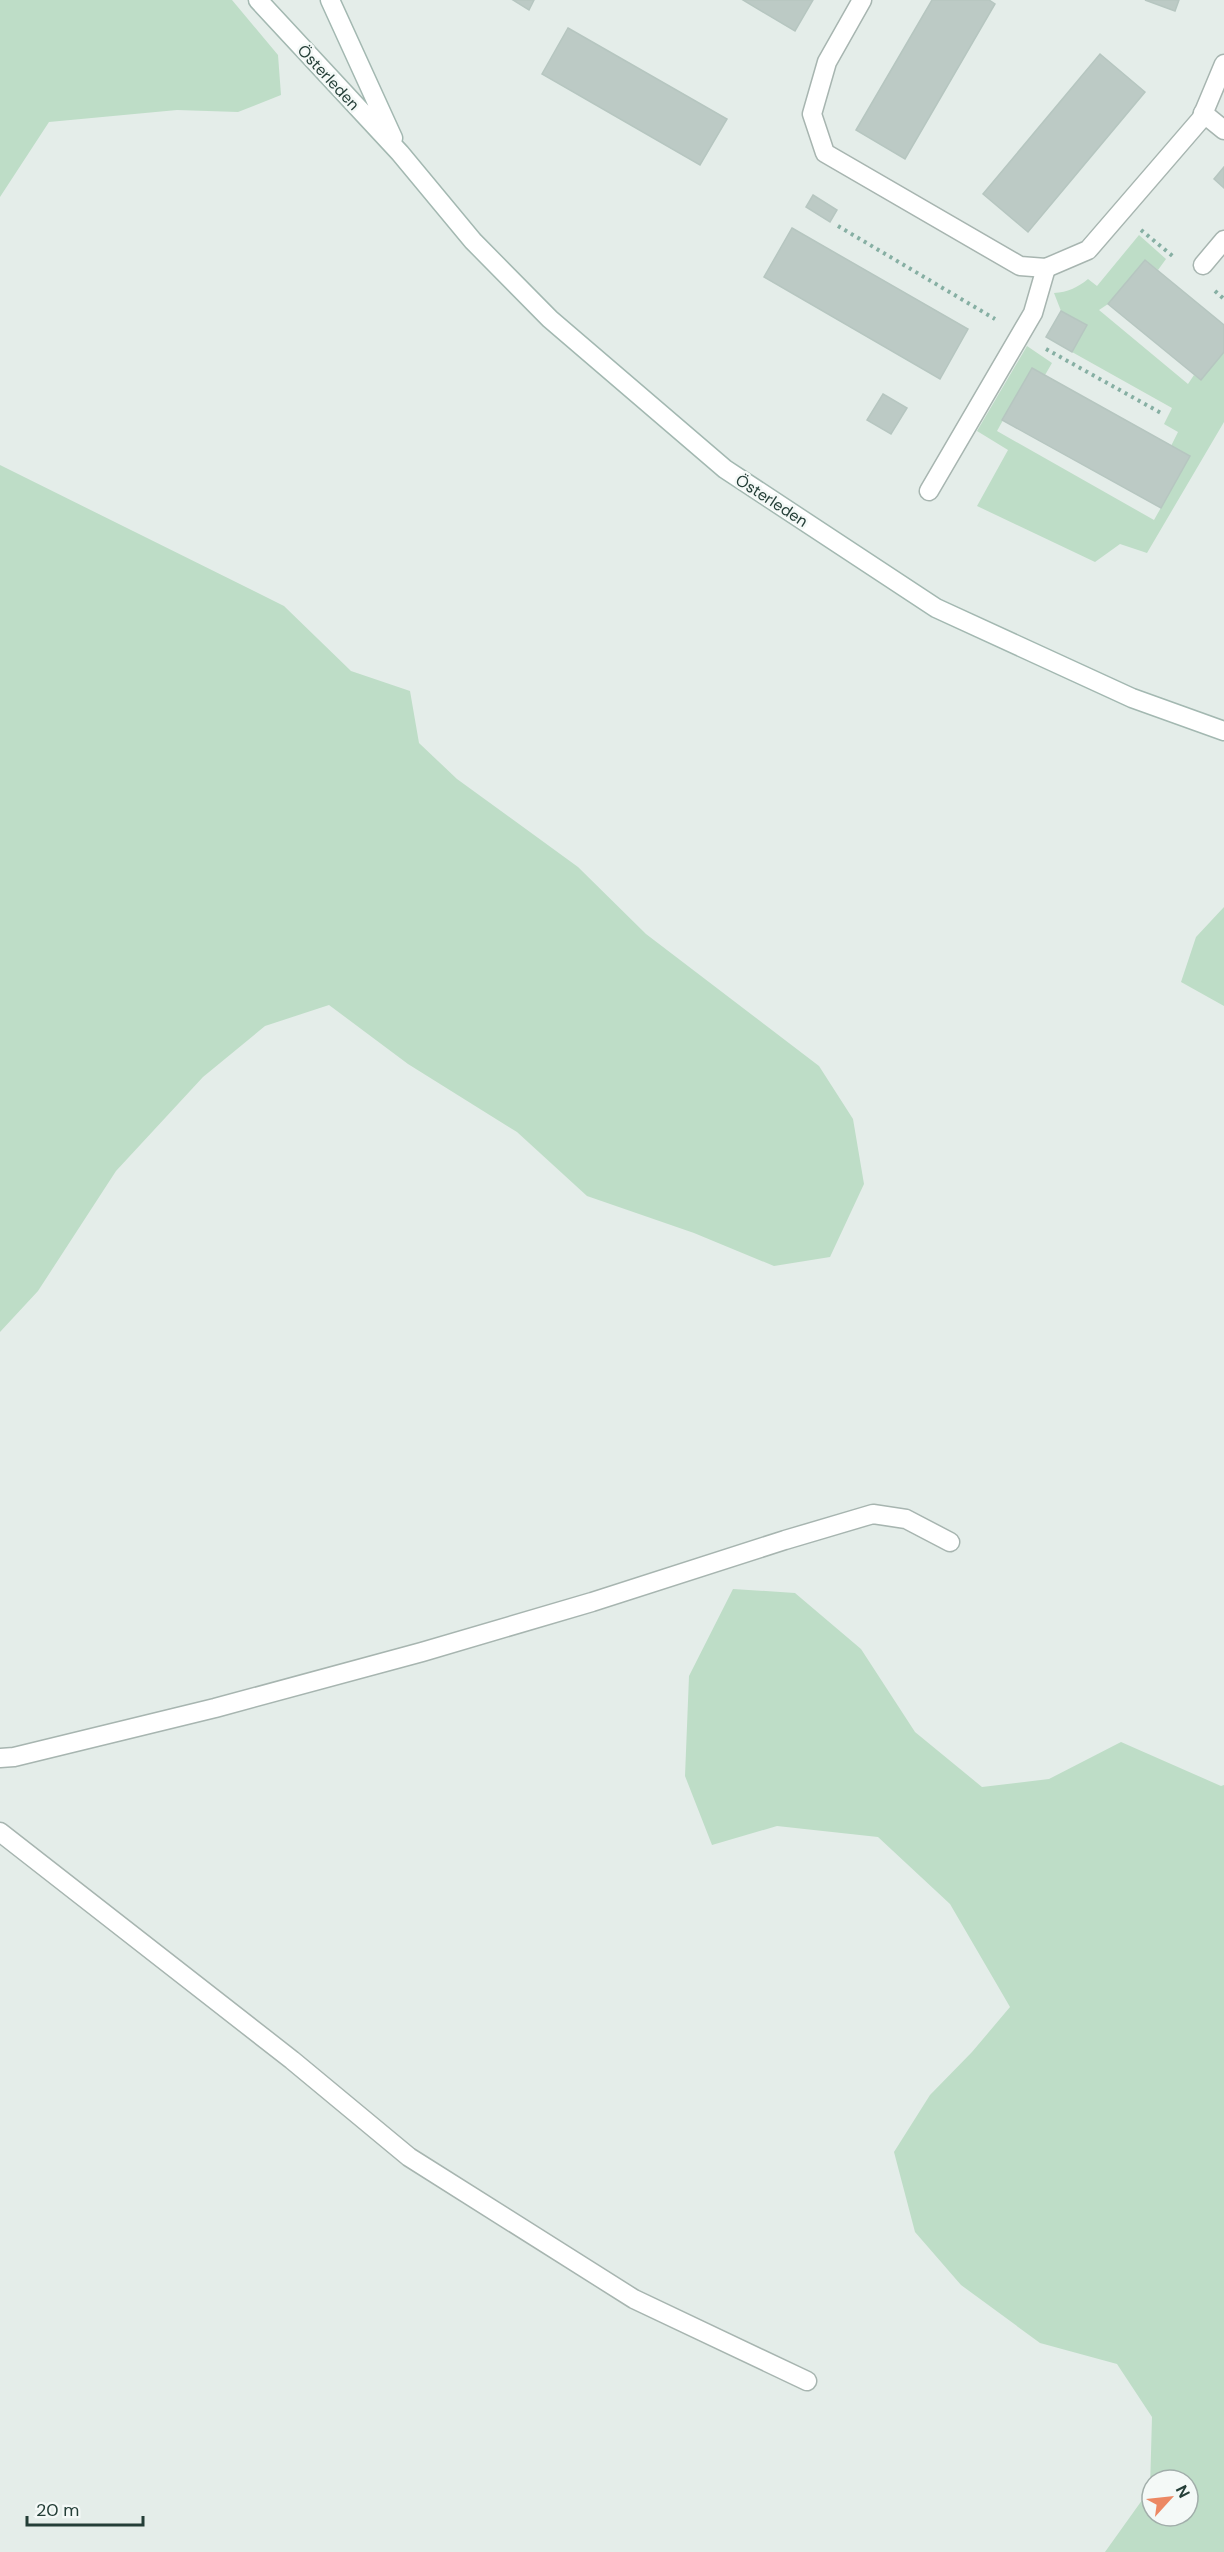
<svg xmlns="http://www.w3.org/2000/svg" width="1224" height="2552" font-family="'DM Sans',sans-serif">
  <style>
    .green { fill: #beddc7; fill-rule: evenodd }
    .building { fill: #bccac5; stroke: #b6c6c0; stroke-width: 1.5 }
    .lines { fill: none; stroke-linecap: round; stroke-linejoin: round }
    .lane-casing { stroke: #a7b5b0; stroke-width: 21 }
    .street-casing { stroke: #a7b5b0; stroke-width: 21 }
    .secondary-casing { stroke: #a3b8b1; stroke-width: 21 }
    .path { stroke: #86afa3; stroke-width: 4; stroke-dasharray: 3 4.5; stroke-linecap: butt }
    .lane { stroke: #fff; stroke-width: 18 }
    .street { stroke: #fff; stroke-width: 18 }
    .secondary { stroke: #fff; stroke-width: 18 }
    .labels { text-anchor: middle; stroke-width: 5; stroke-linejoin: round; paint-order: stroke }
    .street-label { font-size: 16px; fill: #243e37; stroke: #f4f9f7 }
  </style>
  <rect width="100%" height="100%" fill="#e4ede9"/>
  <path class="green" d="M0,0H232L278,55L281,95L238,112L177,110L49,122L0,197Z
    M1139,235L1166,259L1158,270L1145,260L1108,304L1099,310L1188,384L1194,375L1201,380L1224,352V422L1147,553L1120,544L1095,562L977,506L1008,450L977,431L1027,346L1052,363L1045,375L1032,368L997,431L1154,520L1190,456L1171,446L1178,432L1164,424L1172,408L1072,352L1087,325L1061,311L1054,293C1068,292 1077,288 1088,279L1097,286Z
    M0,465L284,606L351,671L410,691L419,743L457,779L578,867L646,934L819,1066L853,1119L864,1184L830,1257L774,1266L694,1233L587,1196L517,1132L408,1064L329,1005L265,1026L203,1077L116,1171L38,1291L0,1332Z
    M1224,907V1006L1181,982L1196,937Z
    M733,1589L795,1593L861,1649L915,1732L982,1787L1049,1779L1121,1742L1221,1786L1224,1785V2552H1105L1150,2489L1152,2417L1117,2364L1040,2343L961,2285L915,2232L894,2152L930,2095L972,2052L1010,2007L950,1904L878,1837L777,1826L712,1845L685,1776L689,1676ZM1152,2480H1188V2516H1152Z"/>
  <path class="building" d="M513,0H534L529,10Z
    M743,0H813L795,31Z
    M932,0H989L995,4L905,159L856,130Z
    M1145,0H1179L1175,11Z
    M568,28L727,119L700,165L542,74Z
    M1100,54L1145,92L1028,232L983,194Z
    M1224,167V188L1214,179Z
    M813,195L837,210L830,222L806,207Z
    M792,228L968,329L940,379L764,277Z
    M1145,260L1224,325V352L1201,380L1108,304Z
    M1061,311L1087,325L1072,352L1046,337Z
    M1032,368L1190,456L1161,508L1002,420Z
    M883,394L907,408L891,434L867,420Z"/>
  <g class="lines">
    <defs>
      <path id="lane" d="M1203,113L1224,130
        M1203,265L1224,240
        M929,491L1033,313L1046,268"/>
      <path id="street" d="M862,0L827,62L812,114L825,153L1020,266L1046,268L1088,250L1201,119L1224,64
        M0,1758L14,1757L215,1708L422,1652L592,1602L785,1540L873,1514L906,1519L950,1542
        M0,1832L292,2060L409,2157L634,2299L807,2381"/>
      <path id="secondary" d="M258,0L400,153L473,241L550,319L725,469L936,608L1132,698L1224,731
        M330,0L393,138"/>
    </defs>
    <use href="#lane" class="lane-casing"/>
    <use href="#street" class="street-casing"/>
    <use href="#secondary" class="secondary-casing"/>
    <path class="path" d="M838,226L995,319
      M1141,230L1175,258
      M1215,291L1224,299
      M1046,349L1161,413"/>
    <use href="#lane" class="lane"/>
    <use href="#street" class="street"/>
    <use href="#secondary" class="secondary"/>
  </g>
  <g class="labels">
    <g class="street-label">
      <text transform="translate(329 77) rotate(47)" y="6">Österleden</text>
      <text transform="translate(772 500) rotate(33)" y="6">Österleden</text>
    </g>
  </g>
  <g transform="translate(1170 2498) rotate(63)"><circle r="28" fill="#f4f9f7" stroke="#a1aeaa" stroke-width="1.5"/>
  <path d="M0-4.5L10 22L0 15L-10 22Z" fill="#ec8863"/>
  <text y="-9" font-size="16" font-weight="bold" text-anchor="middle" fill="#243e37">N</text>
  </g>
  <path d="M27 2516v9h116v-9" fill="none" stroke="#243e37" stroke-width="3"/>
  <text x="36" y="2516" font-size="18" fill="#243e37" stroke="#f4f9f7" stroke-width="4.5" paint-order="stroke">20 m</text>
</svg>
